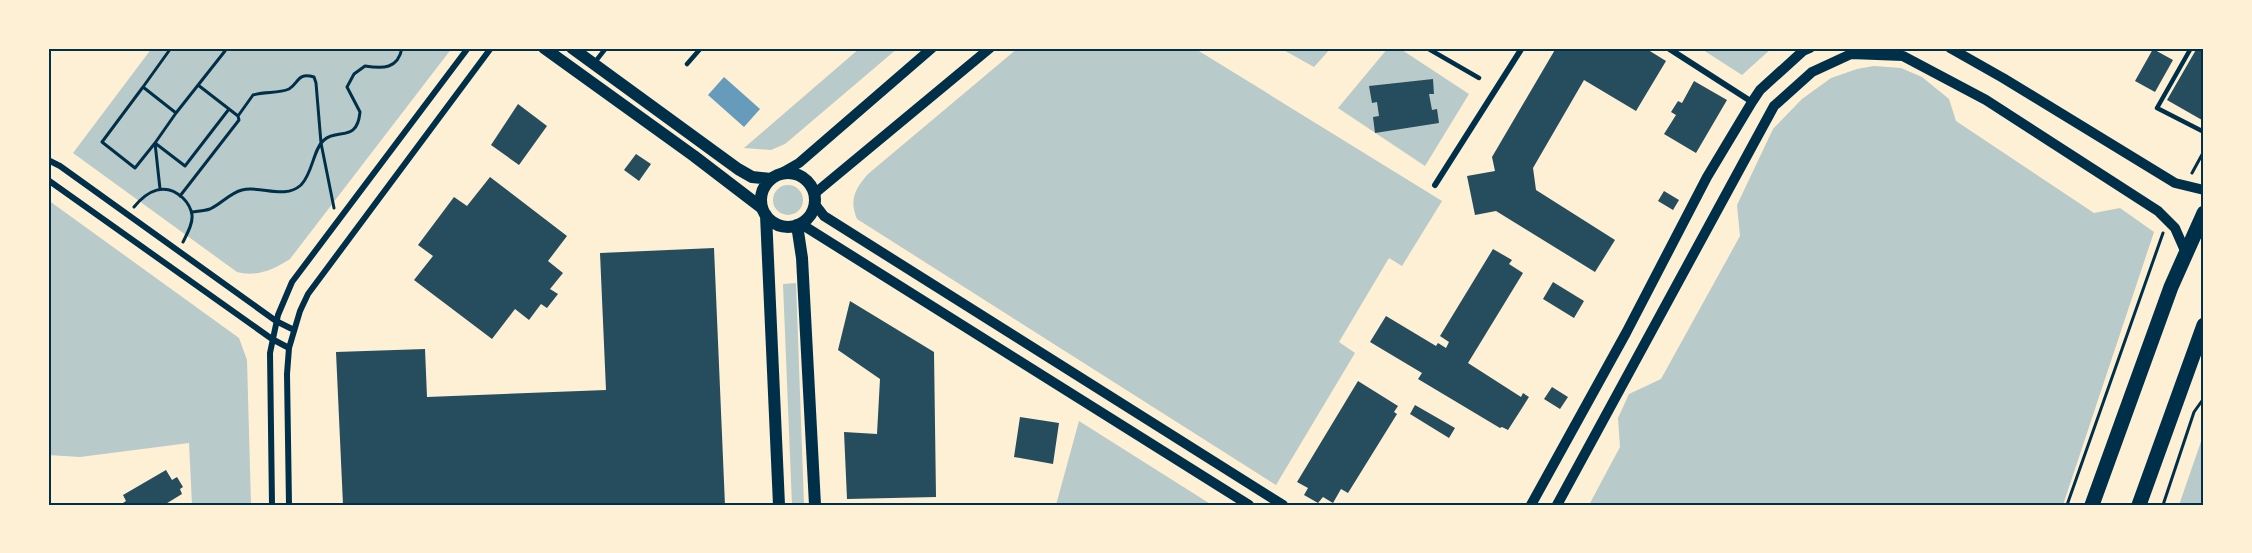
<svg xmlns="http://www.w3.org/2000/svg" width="2252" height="553" font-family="'Crimson Pro',serif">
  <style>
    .green { fill: #b9caca }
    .water { fill: #669bbc }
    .building { fill: #264d5e }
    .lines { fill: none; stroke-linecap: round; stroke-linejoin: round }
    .path { stroke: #003049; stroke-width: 3 }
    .service { stroke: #003049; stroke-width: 4.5 }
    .minor { stroke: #003049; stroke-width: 6 }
    .tertiary { stroke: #003049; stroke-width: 10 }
    .secondary { stroke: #003049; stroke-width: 12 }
    .primary { stroke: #003049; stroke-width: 15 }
    .neatline { fill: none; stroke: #003049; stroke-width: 2 }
  </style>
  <rect width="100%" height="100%" fill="#fdf0d5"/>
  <path class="green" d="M152,48H452L290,259C273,270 257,277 237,272L73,153Z
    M860,48H898L785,144L771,150L744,148Z
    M1018,48H1194L1442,201L1402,266L1389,258L1339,342L1355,353L1276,485L857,219C849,200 855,189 868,174Z
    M1280,48H1331L1314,67Z
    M1388,48H1399L1469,94L1425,166L1338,108Z
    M1700,48H1772L1742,75Z
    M1874,66L1901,68L1922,77L1949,99L1956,121L2094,213L2120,208L2154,232L2063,505H1589L1620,447L1618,418L1629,394L1661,379L1740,236L1737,205L1773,129L1802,99L1831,78L1857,69Z
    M773 200a15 15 0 1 1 30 0a15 15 0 1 1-30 0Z
    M48,200L239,338L247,360L251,505H192L189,443L80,457L48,455Z
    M796,283L804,505H792L783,284Z
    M1079,421L1212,505H1056Z
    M2204,433V505H2179Z"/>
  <path class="water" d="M724,77L760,109L744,127L708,95Z"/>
  <path class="building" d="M1556,48H1645L1666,61L1636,111L1584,80L1533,168L1536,190L1615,240L1595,272L1496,211L1475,215L1467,176L1495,171L1492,157Z
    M2197,48L2204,50V116L2202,120L2167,100Z
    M2153,49L2173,60L2155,92L2135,81Z
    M1433,79L1434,94H1429L1432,110L1437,109L1439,123L1375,133L1373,117L1379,116L1377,102L1372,103L1369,86Z
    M1694,81L1727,100L1696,153L1664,134L1676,115L1671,112L1678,101L1682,103Z
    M518,104L547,126L519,165L491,145Z
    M636,154L651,164L639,181L624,170Z
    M490,177L567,236L548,261L563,273L550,289L558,294L547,308L541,304L529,320L515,309L492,339L414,280L433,256L418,245L454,197L467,206Z
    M1664,191L1679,200L1673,210L1658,201Z
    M714,248L725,505H343L336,352L425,349L427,397L606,390L600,253Z
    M1493,249L1512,260L1509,264L1523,273L1468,363L1521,397L1523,393L1529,397L1508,430L1502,427L1500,428L1418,379L1422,373L1370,342L1386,316L1436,346L1438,343L1446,348L1449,342L1440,336Z
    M1553,282L1584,301L1574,318L1543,299Z
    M850,301L934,352L936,497L847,499L844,432L877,434L880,379L838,350Z
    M1358,381L1398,406L1394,412L1397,414L1348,493L1341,489L1333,503L1323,497L1318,503L1304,495L1308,488L1297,482Z
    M1552,387L1568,397L1560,409L1544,399Z
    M1415,405L1455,428L1449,438L1410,414Z
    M1020,417L1059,423L1053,464L1014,457Z
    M166,470L172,480L177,477L183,487L180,489L182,494L164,505H124L123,503L126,501L123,495Z"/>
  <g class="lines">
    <path class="path" d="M171,48L143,87L176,113L225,51L220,48
      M198,85L238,116L253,95C265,91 278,94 289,89C299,83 297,72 314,77L316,83L321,143L334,208
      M143,87L102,142L135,168L155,143L160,189
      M176,113L155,143L185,166L229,109
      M2192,173L2204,151
      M180,196L239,120L238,116
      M134,207C147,191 165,181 183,198C187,202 191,208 192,215C193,224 187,234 183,242
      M192,212C198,211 204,211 210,209C221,204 230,193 242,190C261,185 284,200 301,185C313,173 313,149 324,140C338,128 357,143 360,112L347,87L354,74L365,66C383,69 398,69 402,48
      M2067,505L2163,233
      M2163,505L2194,412L2204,398"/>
    <path class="service" d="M1427,48L1479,78
      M2191,48L2157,108L2204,132
      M595,62L606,48
      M687,64L701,48"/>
    <path class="minor" d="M1668,48L1752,102
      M48,160L60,166L276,321L294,330
      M48,180L272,339L289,348
      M1435,185L1522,48
      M272,505L270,353L278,315L292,282L468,48
      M289,505L287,374L289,348L300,311L308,294L491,48"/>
    <path class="tertiary" d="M1950,48L2003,78L2175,183L2204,190
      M778,175L799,163L932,48
      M814,194L990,48
      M814,203L824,216L1283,505
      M801,224L1249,505
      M1531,505L1626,333L1707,177L1752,102L1760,90L1803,51L1810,48
      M1557,505L1774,106L1812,72L1851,54L1903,56L1986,100L2158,211L2175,228L2186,253"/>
    <path class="secondary" d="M544,48L694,156L762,208
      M572,48L738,169L752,177L771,179
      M761 200a27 27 0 1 1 54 0a27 27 0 1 1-54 0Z
      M766,215L779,505
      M797,225L802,258L815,505"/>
    <path class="primary" d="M2092,505L2171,287L2204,213
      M2139,505L2204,325"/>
  </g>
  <rect width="2252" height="553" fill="none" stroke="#fdf0d5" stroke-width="99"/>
  <rect x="50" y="50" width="2152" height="454" class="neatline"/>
</svg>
